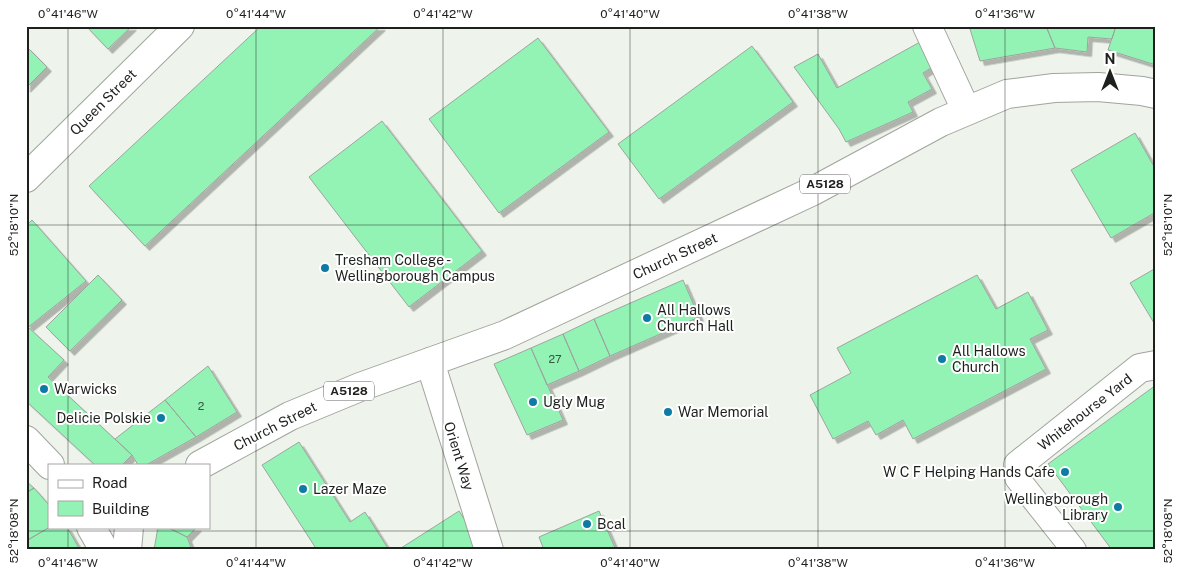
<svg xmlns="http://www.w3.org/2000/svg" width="1182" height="576" font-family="'Public Sans',sans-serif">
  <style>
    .building { fill: #93f3b5; stroke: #9ca59e; filter: url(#shadow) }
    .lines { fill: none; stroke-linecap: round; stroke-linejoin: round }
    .pedestrian-casing { stroke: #9fa59c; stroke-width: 26 }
    .minor-casing { stroke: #9fa59c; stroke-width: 30 }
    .primary-casing { stroke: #9fa59c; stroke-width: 30 }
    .pedestrian { stroke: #fff; stroke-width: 24 }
    .minor { stroke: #fff; stroke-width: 28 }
    .primary { stroke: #fff; stroke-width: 28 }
    .ticks { fill: none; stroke: #1d201c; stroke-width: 1; stroke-opacity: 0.45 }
    .poi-dot { fill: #0e7ba5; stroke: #fff; stroke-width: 2 }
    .labels { text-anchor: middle; stroke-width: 4; stroke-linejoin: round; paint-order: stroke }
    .number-label { font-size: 11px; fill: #3a5542 }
    .shield { fill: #fff; stroke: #616360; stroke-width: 1 }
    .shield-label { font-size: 12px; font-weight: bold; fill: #1d201c }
    .street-label { font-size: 14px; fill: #1d201c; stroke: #fff }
    .poi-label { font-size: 14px; fill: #1d201c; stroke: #fff; text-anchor: start }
    .neatline { fill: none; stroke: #1d201c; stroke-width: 2 }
    .ticks-label { font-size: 12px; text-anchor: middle; fill: #1d201c }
  </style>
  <defs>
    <filter id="shadow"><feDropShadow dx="4.5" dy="4.5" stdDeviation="0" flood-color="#0004"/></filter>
  </defs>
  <rect width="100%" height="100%" fill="#eef4eb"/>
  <path class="building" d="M86,26H132L108,49Z
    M261,26H381L145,246L89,186Z
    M969,26H1046L1055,48L980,61Z
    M1046,26H1116L1112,39L1088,37L1087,52L1055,48Z
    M1116,26H1156V65L1108,50Z
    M538,38L609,132L499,213L429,119Z
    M920,42L934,66L923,73L932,89L908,102L913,112L846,142L839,129L794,67L818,54L837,88Z
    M26,46L47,67L26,88Z
    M752,46L793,102L659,199L618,144Z
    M382,121L482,251L409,307L309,177Z
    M1135,133L1156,170V212L1111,238L1071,170Z
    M32,220L86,281L26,329V226Z
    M1156,268V322L1154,323L1130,283Z
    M98,275L122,300L70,351L46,327Z
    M977,275L996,309L1028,292L1048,330L1030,339L1046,369L913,439L903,420L876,435L868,421L833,439L810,395L851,373L837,348Z
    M683,280L699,317L610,356L594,319Z
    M594,319L610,356L579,371L563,334Z
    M28,327L64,360L48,377L132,455L122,465H95L26,401V329Z
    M563,334L579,371L547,385L531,348Z
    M531,348L563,420L527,435L494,364Z
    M208,366L237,412L196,437L165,400Z
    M1156,385V550H1112L1048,464Z
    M165,400L196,437L146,465H138L132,455L115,439Z
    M299,442L350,522L365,512L389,550H317L262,465Z
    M26,481L34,488L26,493Z
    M34,488L49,505V527H50L26,541V493Z
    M459,511L484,550H398Z
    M599,511L616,550H544L539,537Z
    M50,527H67L80,550H26V541Z
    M158,527H167L187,537L192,550H154Z
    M167,527H197L187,537Z"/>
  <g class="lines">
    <defs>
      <path id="pedestrian" d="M1018,465L1017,478L1074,550"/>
      <path id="minor" d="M927,26L966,110
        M26,178L180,26
        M430,362L489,550
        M1018,465L1140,368L1156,365"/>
      <path id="primary" d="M26,440L50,465
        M200,465L290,416L360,387L505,335L813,191L941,122L1007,94L1054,88L1098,87L1142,91L1156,94
        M91,527L104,550
        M127,550L129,527"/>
    </defs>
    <use href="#pedestrian" class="pedestrian-casing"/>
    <use href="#minor" class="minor-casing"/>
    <use href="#primary" class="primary-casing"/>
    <use href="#pedestrian" class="pedestrian"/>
    <use href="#minor" class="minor"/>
    <use href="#primary" class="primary"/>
  </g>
  <path class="ticks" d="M68,26V465M256,26V550M443,26V550M630,26V550M818,26V550M1005,26V550M26,225H1156M68,527V550M26,531H1156"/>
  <g class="poi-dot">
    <circle cx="325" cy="268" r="5"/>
    <circle cx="647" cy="318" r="5"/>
    <circle cx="942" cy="359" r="5"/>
    <circle cx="44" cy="389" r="5"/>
    <circle cx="533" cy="402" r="5"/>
    <circle cx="668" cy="412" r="5"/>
    <circle cx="161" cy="418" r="5"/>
    <circle cx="1065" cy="472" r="5"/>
    <circle cx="303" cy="489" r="5"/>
    <circle cx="1118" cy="507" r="5"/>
    <circle cx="587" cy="524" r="5"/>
  </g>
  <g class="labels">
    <g class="number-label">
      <text x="555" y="363">27</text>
      <text x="201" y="410">2</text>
    </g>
    <g class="shield">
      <rect x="800" y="174.5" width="50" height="19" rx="4"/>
      <rect x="324" y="381.5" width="50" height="19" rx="4"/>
    </g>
    <g class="shield-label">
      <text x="825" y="188">A5128</text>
      <text x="349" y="395">A5128</text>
    </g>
    <g class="street-label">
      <text transform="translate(103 102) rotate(-45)" y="5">Queen Street</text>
      <text transform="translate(675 256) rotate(-25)" y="5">Church Street</text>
      <text transform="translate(1085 412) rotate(-38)" y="5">Whitehourse Yard</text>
      <text transform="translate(275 426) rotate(-27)" y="5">Church Street</text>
      <text transform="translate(459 456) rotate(73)" y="5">Orient Way</text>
    </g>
    <g class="poi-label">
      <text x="335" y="265">Tresham College -<tspan x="335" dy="16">Wellingborough Campus</tspan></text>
      <text x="657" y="315">All Hallows<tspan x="657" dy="16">Church Hall</tspan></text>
      <text x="952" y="356">All Hallows<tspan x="952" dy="16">Church</tspan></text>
      <text x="54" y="394">Warwicks</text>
      <text x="543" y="407">Ugly Mug</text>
      <text x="678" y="417">War Memorial</text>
      <text x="151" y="423" text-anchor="end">Delicie Polskie</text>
      <text x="1055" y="477" text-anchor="end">W C F Helping Hands Cafe</text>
      <text x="313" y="494">Lazer Maze</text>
      <text x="1108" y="504" text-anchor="end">Wellingborough<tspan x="1108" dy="16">Library</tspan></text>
      <text x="597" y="529">Bcal</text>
    </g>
  </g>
  <rect width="1182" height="576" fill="none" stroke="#ffffff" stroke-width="55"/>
  <rect x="48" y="464" width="162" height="65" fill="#ffffff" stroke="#a5a6a4"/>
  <rect x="58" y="480" width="25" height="8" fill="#ffffff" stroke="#a5a6a4"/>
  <text x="92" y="488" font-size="15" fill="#1d201c">Road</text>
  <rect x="58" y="501" width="25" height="15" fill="#93f3b5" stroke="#a5a6a4"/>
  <text x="92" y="514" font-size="15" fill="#1d201c">Building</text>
  <g transform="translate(1110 72)" stroke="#ffffff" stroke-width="4" paint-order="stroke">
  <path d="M0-4L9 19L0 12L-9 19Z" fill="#1d201c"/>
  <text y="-8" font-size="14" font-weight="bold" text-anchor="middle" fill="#1d201c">N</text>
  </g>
  <rect x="28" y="28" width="1126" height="520" class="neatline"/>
  <g class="ticks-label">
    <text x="68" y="18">0°41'46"W</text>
    <text x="256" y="18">0°41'44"W</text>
    <text x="443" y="18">0°41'42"W</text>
    <text x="630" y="18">0°41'40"W</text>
    <text x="818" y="18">0°41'38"W</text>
    <text x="1005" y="18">0°41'36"W</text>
    <text transform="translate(14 225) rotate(-90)" y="4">52°18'10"N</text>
    <text transform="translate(1168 225) rotate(-90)" y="4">52°18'10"N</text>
    <text transform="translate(14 531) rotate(-90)" y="4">52°18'08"N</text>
    <text transform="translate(1168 531) rotate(-90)" y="4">52°18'08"N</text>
    <text x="68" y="567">0°41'46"W</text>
    <text x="256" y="567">0°41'44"W</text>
    <text x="443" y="567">0°41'42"W</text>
    <text x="630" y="567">0°41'40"W</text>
    <text x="818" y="567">0°41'38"W</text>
    <text x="1005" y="567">0°41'36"W</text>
  </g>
</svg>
